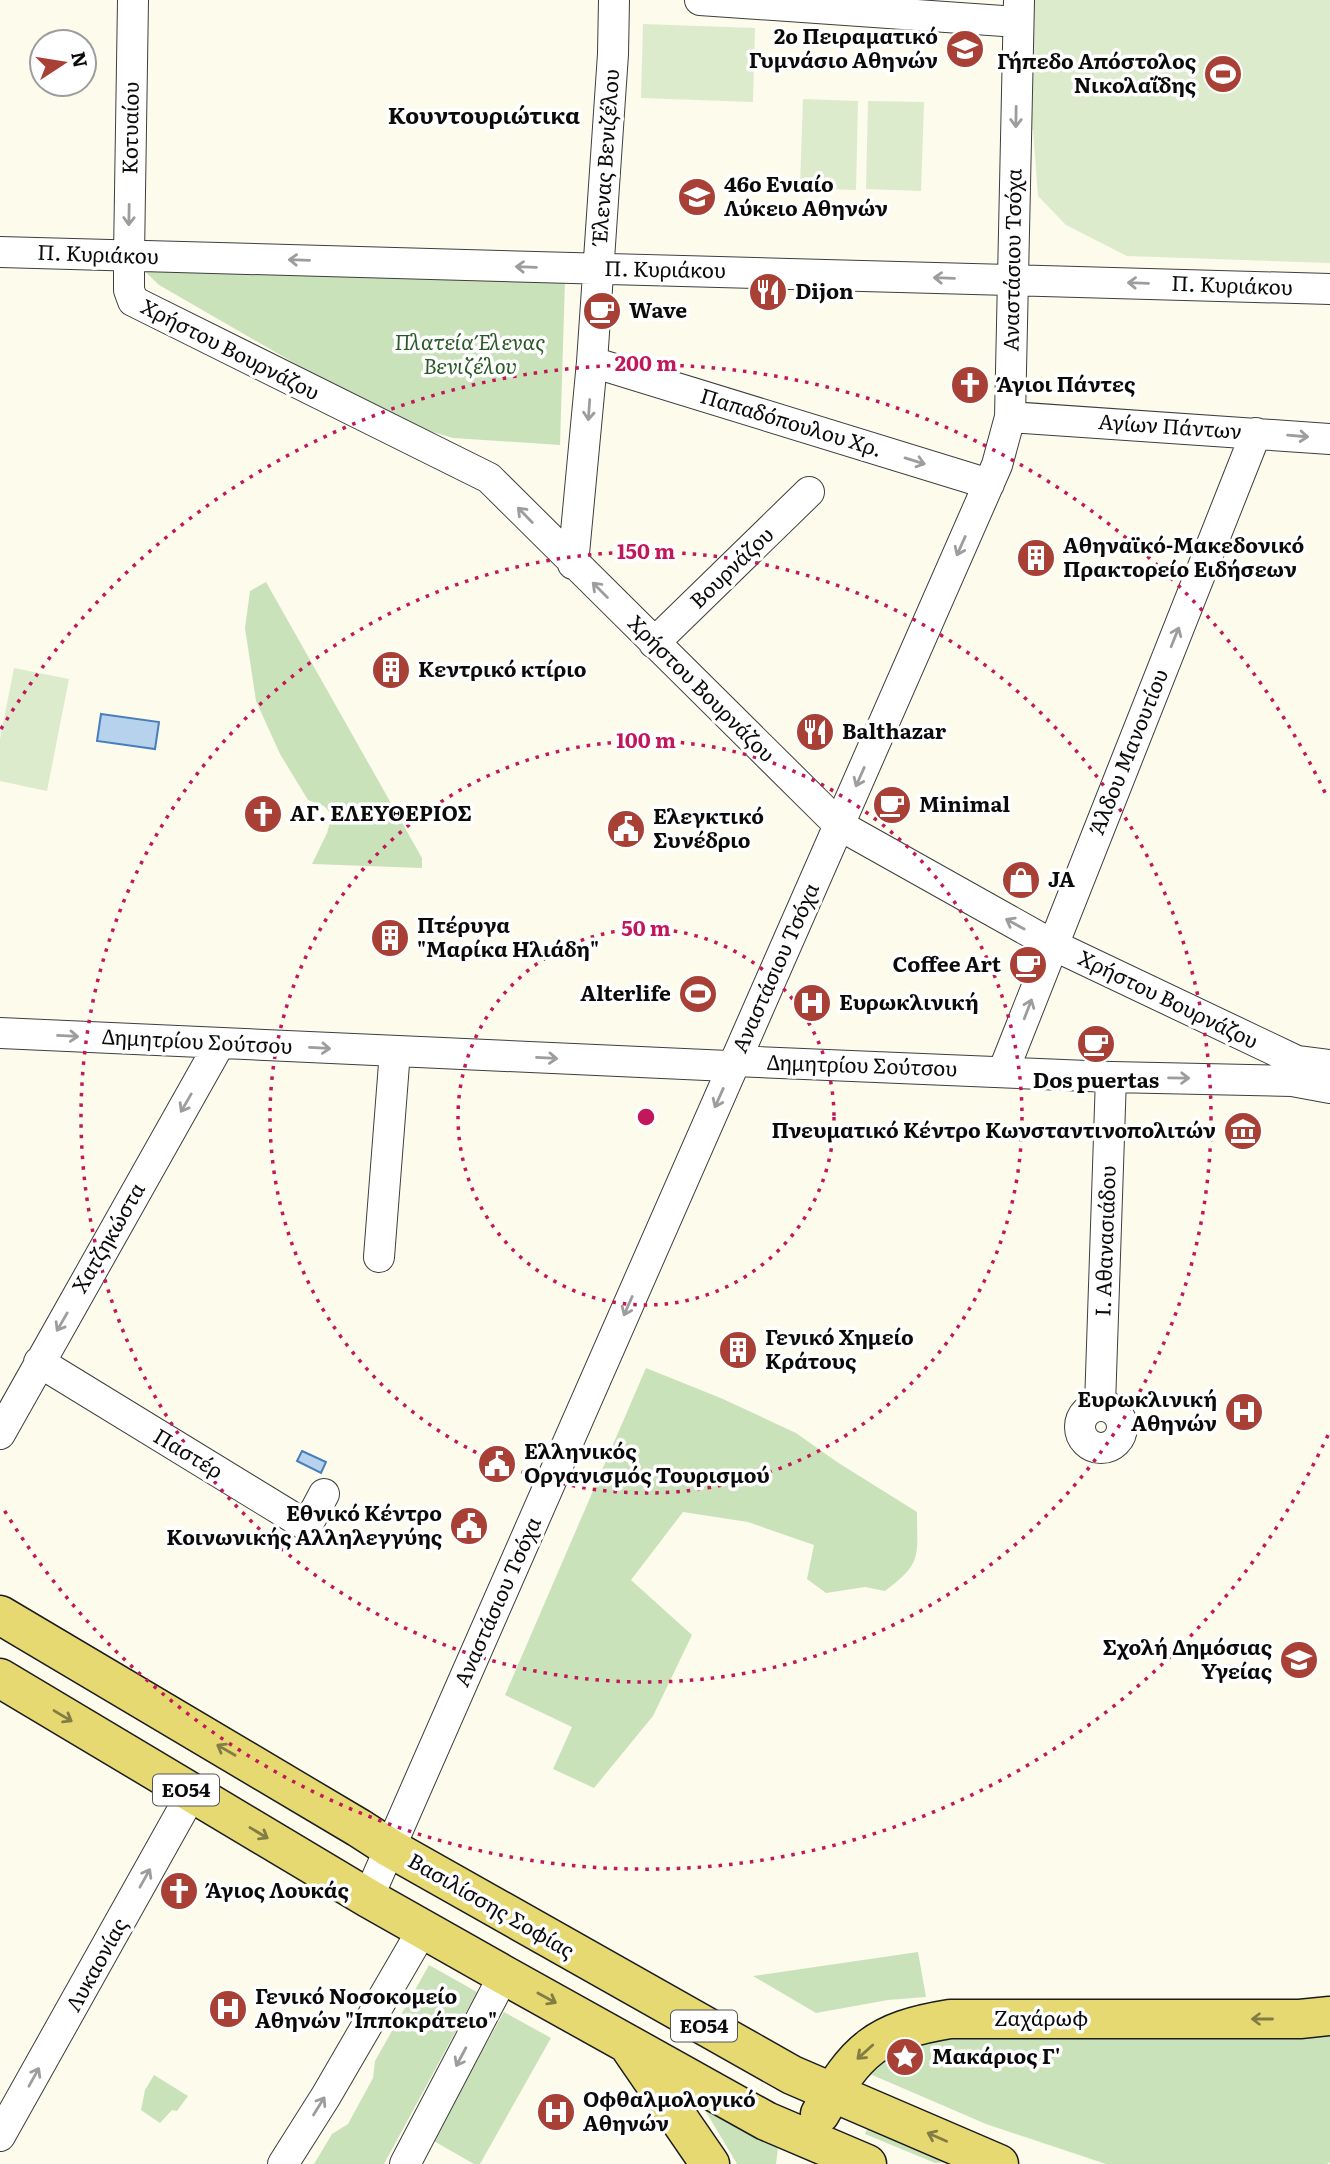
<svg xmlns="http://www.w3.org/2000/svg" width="1330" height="2164" font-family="Literata,serif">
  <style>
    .green { fill: #cae2ba }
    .pitch { fill: #dbebcb }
    .water { fill: #b7d2ed; stroke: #487ebb; stroke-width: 2 }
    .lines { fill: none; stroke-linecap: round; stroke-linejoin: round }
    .minor-casing { stroke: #3e3e3e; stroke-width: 32 }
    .major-casing { stroke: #1c1c1c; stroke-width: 41 }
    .minor { stroke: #fff; stroke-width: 30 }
    .major { stroke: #e6d972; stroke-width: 38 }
    .oneway { stroke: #9d9d9d }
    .oneway2 { stroke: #837c44 }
    .ring { fill: none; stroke: #c2185b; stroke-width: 3.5; stroke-dasharray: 3.5 7 }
    .labels { text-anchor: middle; stroke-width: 7; stroke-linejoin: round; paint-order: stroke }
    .shield { fill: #fff; stroke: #545454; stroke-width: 2 }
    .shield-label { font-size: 19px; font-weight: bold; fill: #0b0b0b }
    .poi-label { font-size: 21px; font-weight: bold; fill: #0b0b0b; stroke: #fff; text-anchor: start }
    .street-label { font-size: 21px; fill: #0b0b0b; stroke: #fff }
    .park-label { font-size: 21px; font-style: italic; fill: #295a25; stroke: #fff }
    .neighbourhood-label { font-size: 23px; font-weight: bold; fill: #0b0b0b; stroke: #fff }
    .centre { fill: #c2185b; stroke: #fff; stroke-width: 3.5 }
    .ring-label { font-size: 21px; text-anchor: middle; font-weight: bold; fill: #c2185b; stroke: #fff; stroke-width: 7; stroke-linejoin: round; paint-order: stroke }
  </style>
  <rect width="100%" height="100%" fill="#fcfbec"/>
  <path class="green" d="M129,256L565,280L560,445L453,438L393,420L159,285Z
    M266,582L422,858V868L312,864L327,833L332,815L324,806L308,800L280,754L256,701L245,628L250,591Z
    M646,1368L723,1399L796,1433L837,1462L917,1512C917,1556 923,1563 885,1591L865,1587L826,1593L807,1579L814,1545L748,1522L683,1512L631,1580L692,1635L653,1716L594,1788L553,1769L572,1727L505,1695Z
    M918,1952L926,1997L888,2000L816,2013L753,1976Z
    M429,1965L477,1992L384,2164H314L332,2134L348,2124L373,2078L375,2061Z
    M504,2012L551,2038L480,2164H474L432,2140Z
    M1330,2027V2162L1327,2164H1106L986,2124L856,2068L928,2035Z
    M154,2075L188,2096L177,2111L172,2110L160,2123L141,2110L145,2090Z
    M693,2090L779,2141L776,2164H737Z
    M870,2122L965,2160L935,2163L865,2134Z"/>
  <path class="pitch" d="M1029,0H1330V263L1127,256L1066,225L1038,196L1033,130H1026Z
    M643,24L755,28L753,102L641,98Z
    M803,99L858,101L856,190L800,188Z
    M868,101L924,102L921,191L866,189Z
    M14,668L69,679L47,791L0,781V739Z"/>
  <path class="water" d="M101,714L159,722L155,749L97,741Z
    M302,1451L326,1462L321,1473L297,1461Z"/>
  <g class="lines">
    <defs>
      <path id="minor" d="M133,0L129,256V290L133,301L489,478L839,825L1053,945L1297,1061L1330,1065
        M700,0L1018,22
        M0,252L1330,289
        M592,362L989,484
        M1010,417L1330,439
        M573,564L592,362L613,54L614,0
        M654,643L809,492
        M0,1033L728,1066L735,1061L1111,1077L1292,1081L1330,1088
        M1003,1072L1256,433
        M379,1257L395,1051
        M39,1362L307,1526L324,1494
        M1100,1405L1111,1077
        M1080 1427a21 21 0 1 1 42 0a21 21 0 1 1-42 0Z
        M0,1434L220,1043
        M368,1898L997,465L1010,417L1019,0
        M0,2136L192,1793
        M283,2164L326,2096L423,1929
        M405,2164L504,1975"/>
      <path id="major" d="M0,1615L359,1828L390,1848L792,2075L999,2164
        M0,1678L368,1898L504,1975L766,2121L867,2164
        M631,2049L710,2164
        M820,2114C856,2050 876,2031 950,2019H1300L1330,2016"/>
    </defs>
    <use href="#minor" class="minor-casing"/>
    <use href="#major" class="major-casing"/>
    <use href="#minor" class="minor"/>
    <use href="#major" class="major"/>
  </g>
  <defs><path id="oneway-shaft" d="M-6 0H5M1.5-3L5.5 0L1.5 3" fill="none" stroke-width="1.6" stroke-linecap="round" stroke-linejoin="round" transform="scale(1.75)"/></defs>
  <g class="oneway">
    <use href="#oneway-shaft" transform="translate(1016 117) rotate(91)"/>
    <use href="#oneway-shaft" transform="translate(129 215) rotate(91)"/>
    <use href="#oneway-shaft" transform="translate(299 260) rotate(-178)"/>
    <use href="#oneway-shaft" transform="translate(526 267) rotate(-178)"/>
    <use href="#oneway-shaft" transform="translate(944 278) rotate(-178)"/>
    <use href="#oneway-shaft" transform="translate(1138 283) rotate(-178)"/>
    <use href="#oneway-shaft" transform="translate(589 410) rotate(94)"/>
    <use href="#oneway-shaft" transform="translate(1298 436) rotate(5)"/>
    <use href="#oneway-shaft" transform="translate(915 461) rotate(17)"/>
    <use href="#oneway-shaft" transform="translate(525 515) rotate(-134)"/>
    <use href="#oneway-shaft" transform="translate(961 546) rotate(114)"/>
    <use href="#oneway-shaft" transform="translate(600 590) rotate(-135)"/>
    <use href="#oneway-shaft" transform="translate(1175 637) rotate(-68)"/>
    <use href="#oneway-shaft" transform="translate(860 777) rotate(114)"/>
    <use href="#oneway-shaft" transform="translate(1015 924) rotate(-151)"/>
    <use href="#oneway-shaft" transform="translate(1028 1009) rotate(-69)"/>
    <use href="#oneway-shaft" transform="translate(68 1036) rotate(3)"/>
    <use href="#oneway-shaft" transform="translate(320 1048) rotate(3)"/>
    <use href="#oneway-shaft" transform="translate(547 1058) rotate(3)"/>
    <use href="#oneway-shaft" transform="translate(1179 1078) rotate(1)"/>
    <use href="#oneway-shaft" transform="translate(719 1098) rotate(114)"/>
    <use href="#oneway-shaft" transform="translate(186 1103) rotate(120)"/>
    <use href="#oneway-shaft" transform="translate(628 1306) rotate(114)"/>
    <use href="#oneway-shaft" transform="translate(62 1322) rotate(120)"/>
    <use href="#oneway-shaft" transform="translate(145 1878) rotate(-61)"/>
    <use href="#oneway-shaft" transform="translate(461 2057) rotate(118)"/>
    <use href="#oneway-shaft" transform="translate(34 2077) rotate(-61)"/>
    <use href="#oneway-shaft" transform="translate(319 2106) rotate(-58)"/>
  </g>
  <g class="oneway2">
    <use href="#oneway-shaft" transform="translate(63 1716) rotate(31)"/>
    <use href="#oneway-shaft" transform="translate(226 1750) rotate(-150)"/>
    <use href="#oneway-shaft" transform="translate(259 1833) rotate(31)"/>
    <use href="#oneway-shaft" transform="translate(547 1998) rotate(29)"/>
    <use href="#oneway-shaft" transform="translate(1262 2019) rotate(180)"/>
    <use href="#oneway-shaft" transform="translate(865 2052) rotate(138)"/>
    <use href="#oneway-shaft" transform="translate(937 2137) rotate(-156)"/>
  </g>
  <g class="ring">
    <circle cx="646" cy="1117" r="188"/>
    <circle cx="646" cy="1117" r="376"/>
    <circle cx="646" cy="1117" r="565"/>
    <path d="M1328 1435A753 753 0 0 1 1 1505M1 729A753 753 0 0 1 1328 799"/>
  </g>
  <defs>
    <symbol id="school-disc" viewBox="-11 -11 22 22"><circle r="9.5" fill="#a94036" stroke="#fff"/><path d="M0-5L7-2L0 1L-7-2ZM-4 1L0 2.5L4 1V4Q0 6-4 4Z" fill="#fff"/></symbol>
    <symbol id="stadium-disc" viewBox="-11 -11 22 22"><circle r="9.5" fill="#a94036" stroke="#fff"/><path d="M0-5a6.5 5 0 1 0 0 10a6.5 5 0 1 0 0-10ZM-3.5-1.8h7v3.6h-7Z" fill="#fff"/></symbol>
    <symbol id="restaurant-disc" viewBox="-11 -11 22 22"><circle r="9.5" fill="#a94036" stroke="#fff"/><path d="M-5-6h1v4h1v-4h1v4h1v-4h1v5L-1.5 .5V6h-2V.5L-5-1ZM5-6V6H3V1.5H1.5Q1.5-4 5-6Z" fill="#fff"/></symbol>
    <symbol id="cafe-disc" viewBox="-11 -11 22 22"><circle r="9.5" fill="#a94036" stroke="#fff"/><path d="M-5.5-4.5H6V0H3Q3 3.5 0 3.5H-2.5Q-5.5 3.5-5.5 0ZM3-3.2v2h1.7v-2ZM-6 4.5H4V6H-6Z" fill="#fff"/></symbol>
    <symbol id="church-disc" viewBox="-11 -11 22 22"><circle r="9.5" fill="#a94036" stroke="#fff"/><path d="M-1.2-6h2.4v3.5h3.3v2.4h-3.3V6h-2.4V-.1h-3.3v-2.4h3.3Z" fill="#fff"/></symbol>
    <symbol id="building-disc" viewBox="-11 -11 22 22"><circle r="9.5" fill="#a94036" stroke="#fff"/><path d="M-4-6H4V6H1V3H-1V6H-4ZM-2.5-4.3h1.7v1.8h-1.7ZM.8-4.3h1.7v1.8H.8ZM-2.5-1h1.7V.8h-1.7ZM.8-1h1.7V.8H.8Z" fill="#fff"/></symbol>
    <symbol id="civic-disc" viewBox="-11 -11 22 22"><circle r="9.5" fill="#a94036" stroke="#fff"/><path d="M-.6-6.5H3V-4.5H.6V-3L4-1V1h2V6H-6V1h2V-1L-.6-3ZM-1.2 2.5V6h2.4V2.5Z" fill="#fff"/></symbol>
    <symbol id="shop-disc" viewBox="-11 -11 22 22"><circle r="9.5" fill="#a94036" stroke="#fff"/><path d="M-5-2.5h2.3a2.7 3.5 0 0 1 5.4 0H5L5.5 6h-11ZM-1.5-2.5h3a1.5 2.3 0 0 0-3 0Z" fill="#fff"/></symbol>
    <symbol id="hospital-disc" viewBox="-11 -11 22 22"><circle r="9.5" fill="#a94036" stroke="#fff"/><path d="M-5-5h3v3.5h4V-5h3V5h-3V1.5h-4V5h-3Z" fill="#fff"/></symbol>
    <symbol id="museum-disc" viewBox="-11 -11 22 22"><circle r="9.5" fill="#a94036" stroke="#fff"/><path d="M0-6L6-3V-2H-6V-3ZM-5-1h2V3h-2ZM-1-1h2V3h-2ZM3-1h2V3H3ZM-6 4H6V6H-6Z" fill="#fff"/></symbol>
    <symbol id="university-disc" viewBox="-11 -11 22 22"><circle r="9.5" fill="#a94036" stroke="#fff"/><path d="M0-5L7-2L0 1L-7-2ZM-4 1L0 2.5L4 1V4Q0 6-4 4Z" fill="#fff"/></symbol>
    <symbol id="sight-disc" viewBox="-11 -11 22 22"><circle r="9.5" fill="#a94036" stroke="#fff"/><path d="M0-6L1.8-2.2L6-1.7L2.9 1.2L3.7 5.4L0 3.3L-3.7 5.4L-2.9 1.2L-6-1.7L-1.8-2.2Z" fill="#fff"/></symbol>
  </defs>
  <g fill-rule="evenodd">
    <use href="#school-disc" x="943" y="27" width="44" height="44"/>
    <use href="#stadium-disc" x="1201" y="52" width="44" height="44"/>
    <use href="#school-disc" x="675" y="175" width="44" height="44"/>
    <use href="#restaurant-disc" x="746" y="270" width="44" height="44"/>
    <use href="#cafe-disc" x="580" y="289" width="44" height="44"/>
    <use href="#church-disc" x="948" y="363" width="44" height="44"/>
    <use href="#building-disc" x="1014" y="536" width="44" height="44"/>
    <use href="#building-disc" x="369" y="648" width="44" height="44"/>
    <use href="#restaurant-disc" x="793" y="710" width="44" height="44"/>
    <use href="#cafe-disc" x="870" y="783" width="44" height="44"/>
    <use href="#church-disc" x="241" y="792" width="44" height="44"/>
    <use href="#civic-disc" x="604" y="807" width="44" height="44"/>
    <use href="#shop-disc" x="999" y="858" width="44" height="44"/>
    <use href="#building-disc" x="368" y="916" width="44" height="44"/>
    <use href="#cafe-disc" x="1006" y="943" width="44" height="44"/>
    <use href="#stadium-disc" x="676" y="972" width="44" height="44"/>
    <use href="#hospital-disc" x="790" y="981" width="44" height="44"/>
    <use href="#cafe-disc" x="1074" y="1022" width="44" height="44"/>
    <use href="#museum-disc" x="1221" y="1109" width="44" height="44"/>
    <use href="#building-disc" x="716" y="1328" width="44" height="44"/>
    <use href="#hospital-disc" x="1222" y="1390" width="44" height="44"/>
    <use href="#civic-disc" x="475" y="1442" width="44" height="44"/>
    <use href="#civic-disc" x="447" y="1504" width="44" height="44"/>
    <use href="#university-disc" x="1277" y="1638" width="44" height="44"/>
    <use href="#church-disc" x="157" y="1869" width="44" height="44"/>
    <use href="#hospital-disc" x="206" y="1987" width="44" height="44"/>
    <use href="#sight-disc" x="883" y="2035" width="44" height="44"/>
    <use href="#hospital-disc" x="534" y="2090" width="44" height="44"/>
  </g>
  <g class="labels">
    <g class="shield">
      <rect x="153" y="1774.5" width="66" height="31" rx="5"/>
      <rect x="671" y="2010.5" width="66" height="31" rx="5"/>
    </g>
    <g class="shield-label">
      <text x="186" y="1797">ΕΟ54</text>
      <text x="704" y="2033">ΕΟ54</text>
    </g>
    <g class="poi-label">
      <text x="938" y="44" text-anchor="end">2ο Πειραματικό<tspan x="938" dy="24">Γυμνάσιο Αθηνών</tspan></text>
      <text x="1196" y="69" text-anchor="end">Γήπεδο Απόστολος<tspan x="1196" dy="24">Νικολαΐδης</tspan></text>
      <text x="724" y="192">46ο Ενιαίο<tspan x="724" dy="24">Λύκειο Αθηνών</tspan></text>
      <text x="795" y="299">Dijon</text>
      <text x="629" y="318">Wave</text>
      <text x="997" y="392">Άγιοι Πάντες</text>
      <text x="1063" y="553">Αθηναϊκό-Μακεδονικό<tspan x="1063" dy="24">Πρακτορείο Ειδήσεων</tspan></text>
      <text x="418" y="677">Κεντρικό κτίριο</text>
      <text x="842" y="739">Balthazar</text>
      <text x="919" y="812">Minimal</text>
      <text x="290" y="821">ΑΓ. ΕΛΕΥΘΕΡΙΟΣ</text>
      <text x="653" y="824">Ελεγκτικό<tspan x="653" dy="24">Συνέδριο</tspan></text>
      <text x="1048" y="887">JA</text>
      <text x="417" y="933">Πτέρυγα<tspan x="417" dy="24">"Μαρίκα Ηλιάδη"</tspan></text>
      <text x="1001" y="972" text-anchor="end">Coffee Art</text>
      <text x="671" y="1001" text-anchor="end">Alterlife</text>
      <text x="839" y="1010">Ευρωκλινική</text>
      <text x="1096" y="1088" text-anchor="middle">Dos puertas</text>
      <text x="1216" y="1138" text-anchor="end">Πνευματικό Κέντρο Κωνσταντινοπολιτών</text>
      <text x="765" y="1345">Γενικό Χημείο<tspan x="765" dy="24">Κράτους</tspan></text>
      <text x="1217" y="1407" text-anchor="end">Ευρωκλινική<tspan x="1217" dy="24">Αθηνών</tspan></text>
      <text x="524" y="1459">Ελληνικός<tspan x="524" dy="24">Οργανισμός Τουρισμού</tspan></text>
      <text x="442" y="1521" text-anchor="end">Εθνικό Κέντρο<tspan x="442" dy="24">Κοινωνικής Αλληλεγγύης</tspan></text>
      <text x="1272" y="1655" text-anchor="end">Σχολή Δημόσιας<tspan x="1272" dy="24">Υγείας</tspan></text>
      <text x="206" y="1898">Άγιος Λουκάς</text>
      <text x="255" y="2004">Γενικό Νοσοκομείο<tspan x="255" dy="24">Αθηνών "Ιπποκράτειο"</tspan></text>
      <text x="932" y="2064">Μακάριος Γ'</text>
      <text x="583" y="2107">Οφθαλμολογικό<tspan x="583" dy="24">Αθηνών</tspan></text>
    </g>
    <g class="street-label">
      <text transform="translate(131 128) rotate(-89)" y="7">Κοτυαίου</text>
      <text transform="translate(606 156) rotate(-86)" y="7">Έλενας Βενιζέλου</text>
      <text transform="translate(98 255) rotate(2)" y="7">Π. Κυριάκου</text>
      <text transform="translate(1013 260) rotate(-89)" y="7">Αναστάσιου Τσόχα</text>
      <text transform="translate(665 270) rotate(1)" y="7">Π. Κυριάκου</text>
      <text transform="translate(1232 286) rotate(2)" y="7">Π. Κυριάκου</text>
      <text transform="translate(230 350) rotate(27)" y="7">Χρήστου Βουρνάζου</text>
      <text transform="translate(791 423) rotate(17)" y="7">Παπαδόπουλου Χρ.</text>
      <text transform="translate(1170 427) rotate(4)" y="7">Αγίων Πάντων</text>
      <text transform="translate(732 568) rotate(-44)" y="7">Βουρνάζου</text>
      <text transform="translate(701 689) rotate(45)" y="7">Χρήστου Βουρνάζου</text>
      <text transform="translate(1129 752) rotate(-68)" y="7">Άλδου Μανουτίου</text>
      <text transform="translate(776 968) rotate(-66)" y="7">Αναστάσιου Τσόχα</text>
      <text transform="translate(1168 1000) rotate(26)" y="7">Χρήστου Βουρνάζου</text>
      <text transform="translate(197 1042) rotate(3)" y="7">Δημητρίου Σούτσου</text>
      <text transform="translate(862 1066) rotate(2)" y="7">Δημητρίου Σούτσου</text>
      <text transform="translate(109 1238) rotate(-60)" y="7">Χατζηκώστα</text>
      <text transform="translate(1106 1241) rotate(-88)" y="7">Ι. Αθανασιάδου</text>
      <text transform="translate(188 1454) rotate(31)" y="7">Παστέρ</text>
      <text transform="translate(498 1602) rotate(-66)" y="7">Αναστάσιου Τσόχα</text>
      <text transform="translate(491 1906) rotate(30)" y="7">Βασιλίσσης Σοφίας</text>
      <text transform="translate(97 1965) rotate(-61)" y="7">Λυκαονίας</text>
      <text x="1041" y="2026">Ζαχάρωφ</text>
    </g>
    <g class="park-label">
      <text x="470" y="350">Πλατεία Έλενας<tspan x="470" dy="24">Βενιζέλου</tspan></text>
    </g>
    <g class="neighbourhood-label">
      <text x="484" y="124">Κουντουριώτικα</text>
    </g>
  </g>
  <circle cx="646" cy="1117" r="10" class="centre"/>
  <g class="ring-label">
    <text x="646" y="371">200 m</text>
    <text x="646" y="559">150 m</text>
    <text x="646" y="748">100 m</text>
    <text x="646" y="936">50 m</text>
  </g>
  <g transform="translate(63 63) rotate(78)"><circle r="33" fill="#ffffff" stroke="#9d9d9d" stroke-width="2"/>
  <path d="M0-5L12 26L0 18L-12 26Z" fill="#a94036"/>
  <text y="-10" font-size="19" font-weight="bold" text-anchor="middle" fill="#0b0b0b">N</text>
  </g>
</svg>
